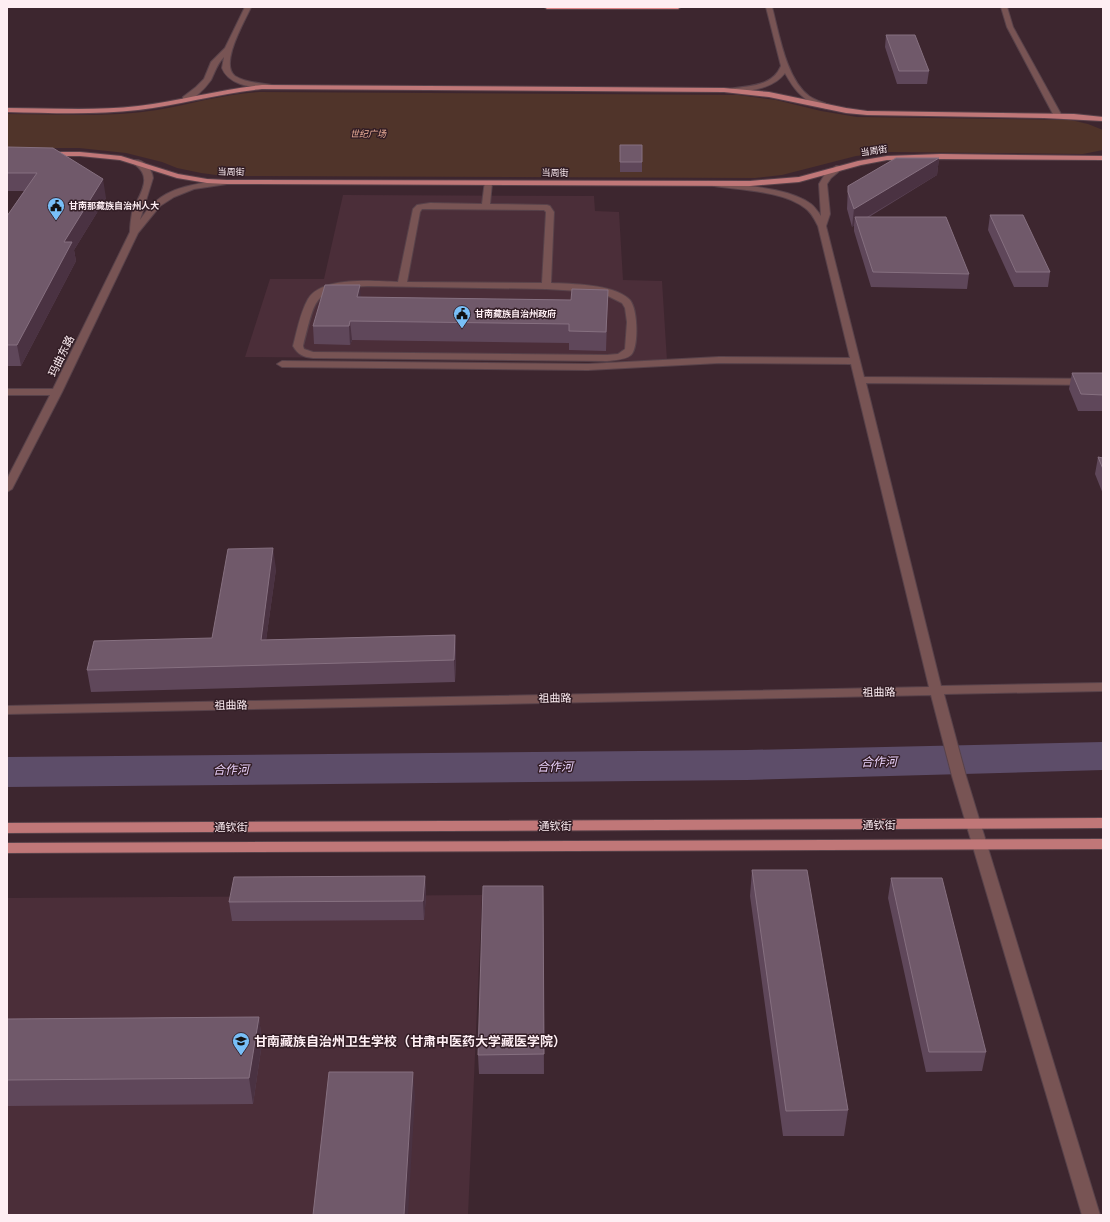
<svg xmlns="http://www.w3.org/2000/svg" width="1110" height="1222" font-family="Merriweather,'Noto Sans SC',serif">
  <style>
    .built { fill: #4b2e39 }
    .green { fill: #50342a }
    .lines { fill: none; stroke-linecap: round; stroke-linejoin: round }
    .river { fill: #5d4d69; fill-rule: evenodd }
    .minor-casing { stroke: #58424a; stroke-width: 2 }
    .major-casing { stroke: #58424a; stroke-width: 2 }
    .highway-casing { stroke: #58424a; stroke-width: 2 }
    .minor { fill: #785454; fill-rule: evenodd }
    .major { fill: #c07778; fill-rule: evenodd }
    .highway { fill: #dc8487; fill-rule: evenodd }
    .wall { fill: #5f475a }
    .shaded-wall { fill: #4a3242 }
    .building { fill: #70596a; stroke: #867080 }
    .labels { text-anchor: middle; stroke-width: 3; stroke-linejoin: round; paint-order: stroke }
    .far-park-label { font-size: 9px; font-style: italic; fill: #eaad97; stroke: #321d25 }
    .far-street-label { font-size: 9px; fill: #feeef3; stroke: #321d25 }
    .far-poi-label { font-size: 9px; font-weight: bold; fill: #feeef3; stroke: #321d25; text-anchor: start }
    .street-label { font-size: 11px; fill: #feeef3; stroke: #321d25 }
    .water-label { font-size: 12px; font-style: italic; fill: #e9d1fb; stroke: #321d25 }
    .near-poi-label { font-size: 13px; font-weight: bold; fill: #feeef3; stroke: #321d25; text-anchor: start }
  </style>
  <rect width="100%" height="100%" fill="#3d262f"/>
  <path class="built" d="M343,195L594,196L595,211L619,212L623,280L662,281L667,361L245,357L270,279H324Z
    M482,895L468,1215H7V898Z"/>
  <path class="green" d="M259,92L738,95L776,100L821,111L857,117L1071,120L1088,124L1103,130V150L1083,154L888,152L856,156L782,175L755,178L224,176L201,173L177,168L162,162L126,153L79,148H7V114C57,114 107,118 157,110C191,104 224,94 259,92Z"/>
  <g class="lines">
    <path class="river" d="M1103,742V770L747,780L7,787V757L747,750Z"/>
    <defs>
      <path id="minor" d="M245,7H251C245,21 219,64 235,76C246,83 260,83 272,85L273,87L269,89C253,87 229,86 222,68L224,57C217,64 215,72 211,80C206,87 193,102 183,101V97L196,87L204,79L211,62L225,48Z
        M766,7H772C779,33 786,79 809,96C815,100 822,102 829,105V109C824,109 821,107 816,105C800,97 794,89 785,73C773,89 752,90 733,93L729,91L730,89C750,85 772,87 781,66Z
        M1001,7H1007L1013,27L1062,116L1061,118H1055L1054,116L1007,27Z
        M134,160C144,159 152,169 153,178L140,220C144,214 148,208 154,203C173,185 203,183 227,180L231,182L227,184L194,189L174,197L160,206L138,233L62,392L12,489L7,492V479L50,395H7V389H53L130,232C130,226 131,219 132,213C138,195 155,178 134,164Z
        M836,166H842L843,168L831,178L827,184L830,214L826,226L864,377L1103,379V385L866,383L941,686L1103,683V691L944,694L966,776L1100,1215H1082L952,776L931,695L7,714V706L929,687L851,364L719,363L588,370L282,367L277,364L282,361L588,364L719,357L850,358L818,226C815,220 811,212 805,208C783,191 741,190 714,186L710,184L714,182C743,186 787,187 811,204C815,207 818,212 821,216L819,184L825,174Z
        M485,181H488L492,183L490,204L547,205L550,206L554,212L551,283C571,284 613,284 629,299C638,307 639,347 631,355C625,360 615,360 607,361L313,358C304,357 298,355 293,346C297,331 300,313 308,299C322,276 374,281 398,282L413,209L417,205L430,203L482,204ZM422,209L544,210L546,212L542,283L407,282L420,212ZM368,286L546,289L579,291L604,294L622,303L625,308L627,322L625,349L618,354L607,355L313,352L304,349L303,346C316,297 313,288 368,286Z"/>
      <path id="major" d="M262,85L724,88L769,92L846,108L867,111L1074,114L1103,117V121L1044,118L867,115L846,113L769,97L724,92L262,89C220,93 180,105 138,110C95,115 51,113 7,112V108C51,108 95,111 138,106C180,101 220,89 262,85Z
        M43,152H80L121,156L178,174L207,179L227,180L750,181L799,177L858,161L887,156L941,154L1103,156V160L941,159L887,160L861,165L799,182L750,186L227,184L207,183L177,178L120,160L80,156H46L42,154Z
        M1103,818V828L7,833V823Z
        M1103,839V849L7,853V843Z"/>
      <path id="highway" d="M544,7H681L678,9H547Z"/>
    </defs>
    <use href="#minor" class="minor-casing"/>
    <use href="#major" class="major-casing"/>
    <use href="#highway" class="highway-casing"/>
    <use href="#minor" class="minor"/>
    <use href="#major" class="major"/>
    <use href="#highway" class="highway"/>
  </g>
  <path class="wall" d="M886,35L929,71L927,84H897L885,47Z
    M620,145L642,162V172H620Z
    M7,147L106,198L74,250L76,261L21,366H7V216L24,191H7Z
    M939,158L937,175L869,217L969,274L967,289L871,287L854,231V225L852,227L847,209L848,186Z
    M990,215L1050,272L1048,287H1014L988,230Z
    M608,290L606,351L569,350V343L352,340L350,345L314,344L313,326L361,297L571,300Z
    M1072,373H1103V411H1078L1069,389Z
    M1098,457L1103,458V494L1095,474Z
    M276,569L266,640L455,635L456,657L455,682L91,692L87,670L212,638Z
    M752,870L848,1110L844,1136H783L750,896Z
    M425,876L426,896L424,920L232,921L229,902Z
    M891,878L986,1052L982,1071L926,1072L888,898Z
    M543,886L544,1074H479L478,1055Z
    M259,1017L262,1043L253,1104L7,1106V1019Z"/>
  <path class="shaded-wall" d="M939,158L937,175L857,223L855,217L854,225L852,227L854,209Z
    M103,179L106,198L74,250L76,261L21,366L17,345L64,242Z
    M360,285L361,303L357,297Z
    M350,321L352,340L350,345L349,326Z
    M273,548L276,569L263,662L261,640Z
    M455,635L456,657L455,682L454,660Z
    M425,876L426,896L424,920L423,901Z
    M259,1017L262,1043L253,1104L249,1078Z
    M413,1072L415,1097L408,1215H404Z"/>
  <path class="building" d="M886,35H915L929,71H899Z
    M620,145H642V162H620Z
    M7,147L53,148L103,179L64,242H72L17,345H7V216L37,173H7Z
    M896,158H939L854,209L848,192V186Z
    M990,215H1023L1050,272H1016Z
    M855,217H946L969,274L873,272Z
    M325,285H360L357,297L571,300L572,289L608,290L606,332L569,331V324L350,321L349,326H313Z
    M1072,373H1103V395L1081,394Z
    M1098,457L1103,458V469Z
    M273,548L261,640L455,635L454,660L87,670L94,641L212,638L228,549Z
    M752,870H807L848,1110L786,1111Z
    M425,876L423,901L229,902L234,877Z
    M891,878H942L986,1052H929Z
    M483,886H543L544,1054L478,1055Z
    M259,1017L249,1078L7,1080V1019Z
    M329,1072H413L404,1215H313Z"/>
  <defs>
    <symbol id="civic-pin" viewBox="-11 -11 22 30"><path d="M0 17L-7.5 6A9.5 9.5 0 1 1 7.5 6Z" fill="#78bff8" stroke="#321d25"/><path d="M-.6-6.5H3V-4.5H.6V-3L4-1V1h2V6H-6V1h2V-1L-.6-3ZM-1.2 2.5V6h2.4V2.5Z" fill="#111"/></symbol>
    <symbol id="school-pin" viewBox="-11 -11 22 30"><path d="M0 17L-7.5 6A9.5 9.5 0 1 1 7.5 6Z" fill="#78bff8" stroke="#321d25"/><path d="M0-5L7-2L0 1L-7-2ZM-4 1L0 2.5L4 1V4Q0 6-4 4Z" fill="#111"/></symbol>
  </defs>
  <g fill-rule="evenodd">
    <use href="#civic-pin" x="46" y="196" width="20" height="27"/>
    <use href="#civic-pin" x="452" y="304" width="20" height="27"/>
    <use href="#school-pin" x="231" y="1031" width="20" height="27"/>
  </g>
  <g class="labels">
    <g class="far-park-label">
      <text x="368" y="137">世纪广场</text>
    </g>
    <g class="far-street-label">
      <text transform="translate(874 151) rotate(-8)" y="3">当周街</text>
      <text transform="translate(231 172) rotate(1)" y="3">当周街</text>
      <text x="555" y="176">当周街</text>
    </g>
    <g class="far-poi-label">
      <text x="69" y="209">甘南那藏族自治州人大</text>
      <text x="475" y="317">甘南藏族自治州政府</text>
    </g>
    <g class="street-label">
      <text transform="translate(61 356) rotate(-64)" y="4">玛曲东路</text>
      <text transform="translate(879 692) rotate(-1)" y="4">祖曲路</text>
      <text transform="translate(555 698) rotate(-1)" y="4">祖曲路</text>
      <text transform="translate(231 705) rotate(-1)" y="4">祖曲路</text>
      <text x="879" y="829">通钦街</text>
      <text x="555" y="830">通钦街</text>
      <text x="231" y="831">通钦街</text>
    </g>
    <g class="water-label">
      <text transform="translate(879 762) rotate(-1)" y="4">合作河</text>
      <text transform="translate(555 767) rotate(-1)" y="4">合作河</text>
      <text transform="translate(231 770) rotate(-1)" y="4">合作河</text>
    </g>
    <g class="near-poi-label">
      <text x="254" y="1046">甘南藏族自治州卫生学校（甘肃中医药大学藏医学院）</text>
    </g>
  </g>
  <rect width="1110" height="1222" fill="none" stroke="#feeef3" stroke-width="16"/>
</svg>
